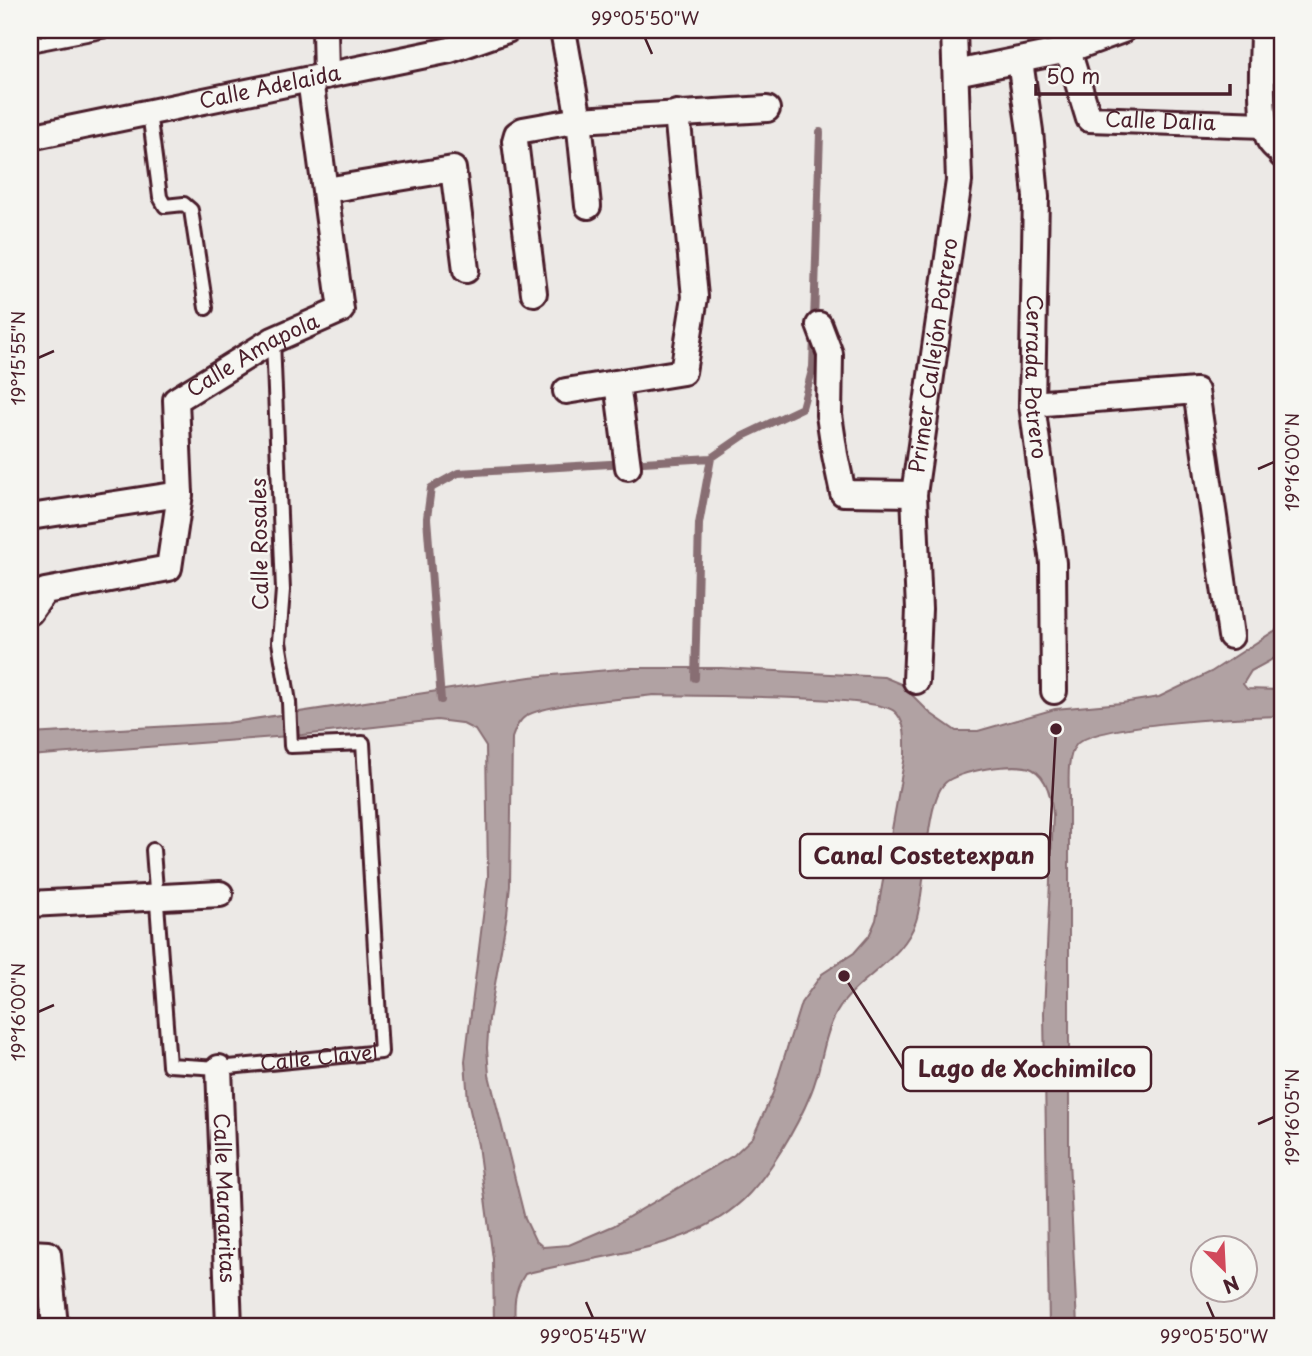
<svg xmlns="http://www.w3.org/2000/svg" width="1312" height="1356" font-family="'Playpen Sans',sans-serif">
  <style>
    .water { fill: #b1a2a3; stroke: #886e73; stroke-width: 2; fill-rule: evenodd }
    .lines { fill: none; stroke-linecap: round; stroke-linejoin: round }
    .stream { stroke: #886e73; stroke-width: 8 }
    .lane-casing { stroke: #4a1f2b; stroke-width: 18 }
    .street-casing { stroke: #4a1f2b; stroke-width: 30 }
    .lane { stroke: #f6f6f2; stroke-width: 12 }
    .street { stroke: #f6f6f2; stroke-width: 24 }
    .ticks { fill: none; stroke: #4a1f2b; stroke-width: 2.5 }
    .labels { text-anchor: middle; stroke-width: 5; stroke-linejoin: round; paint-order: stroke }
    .street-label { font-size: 21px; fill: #4a1f2b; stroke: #f6f6f2 }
    .leader { fill: none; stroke: #4a1f2b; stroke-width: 2.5 }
    .callout-dot { fill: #4a1f2b; stroke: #f6f6f2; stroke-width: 2.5 }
    .callout { fill: #f6f6f2; stroke: #4a1f2b; stroke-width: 2.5 }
    .callout-label { font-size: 23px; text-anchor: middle; font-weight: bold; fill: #4a1f2b }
    .neatline { fill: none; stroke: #4a1f2b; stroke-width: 2.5 }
    .ticks-label { font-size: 18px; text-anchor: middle; fill: #4a1f2b }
  </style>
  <rect width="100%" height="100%" fill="#ece9e6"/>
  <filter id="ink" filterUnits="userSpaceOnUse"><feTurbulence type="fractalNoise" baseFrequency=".0143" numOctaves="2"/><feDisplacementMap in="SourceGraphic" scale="14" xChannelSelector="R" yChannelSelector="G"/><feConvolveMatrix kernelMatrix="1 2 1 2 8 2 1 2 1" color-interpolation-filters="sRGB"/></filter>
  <g filter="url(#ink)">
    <path class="water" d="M1282,626V654L1251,671L1243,684L1247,689L1282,690V716C1249,717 1093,723 1076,745C1066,758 1069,783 1069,798V1159L1077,1326H1049L1044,1013L1053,815C1051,799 1048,777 1032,769C1017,761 957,771 945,783C925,801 926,891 916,921C903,961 857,977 837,1012C823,1036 822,1067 811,1093C797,1127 770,1174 743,1200C687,1253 595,1254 525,1274C513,1292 514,1306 515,1326H494L493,1259L478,1145L468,1101L465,1061L488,876L486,747L475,730L461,723L437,720L302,735L30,756V734L227,723L530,677L631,668H721L884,677L901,684L930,713L956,731H978L1055,709L1122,703L1159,697L1211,672ZM654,695C690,696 875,695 894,711C907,722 905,740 905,756L876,920L869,936L854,953L822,974L801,1003L773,1093L753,1137L734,1155L613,1226L569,1245L543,1247L535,1240L525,1219L489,1075L487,1048L489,1019L507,914L510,886L512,738C515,730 518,721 526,716C547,703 626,699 654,695Z"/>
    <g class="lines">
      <path class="stream" d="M814,322L820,132
        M695,678L699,524L711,458L743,436L802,408L813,367L814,335
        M441,700L427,518L431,488L458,473L711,458"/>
      <defs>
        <g id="lane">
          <path d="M30,45L107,30"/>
          <path d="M149,112L160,197L165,206L184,204L191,210L206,308"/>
          <path id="s1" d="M153,850L169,1065L219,1068L381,1052L363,743L291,746L289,702L279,642L283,590L273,340"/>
        </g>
        <g id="street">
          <path d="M325,30L326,76"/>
          <path d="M563,30L579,120L588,206"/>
          <path id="s2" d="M1064,30L1068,50L1089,119L1264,125"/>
          <path d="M1263,30C1263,57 1258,116 1269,139C1271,146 1279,148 1282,155"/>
          <path id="s3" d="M1020,61L1030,131L1036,197L1032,404L1053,563L1054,691"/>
          <path d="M956,73L1068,50L1123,30"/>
          <path id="s4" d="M30,137L450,50L507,30"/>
          <path d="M326,190L453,169L466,270"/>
          <path d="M534,293L515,141L517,134L523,130L579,120L767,109"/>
          <path d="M819,325L830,354L829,415L835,455L843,493L914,494"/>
          <path d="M617,383L628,467"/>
          <path d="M566,391L683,372L695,297L677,113"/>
          <path d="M1032,404L1196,391L1231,636"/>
          <path d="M30,517L180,494"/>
          <path id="s5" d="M30,612L45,591L169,568L180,494L176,400L273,340L341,310L310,79"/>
          <path id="s6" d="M916,681L919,609L914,494L959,181L954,30"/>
          <path d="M30,904L220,894"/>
          <path id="s7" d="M219,1068L229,1326"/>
          <path d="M30,1253L48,1254L55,1326"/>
        </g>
      </defs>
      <use href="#lane" class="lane-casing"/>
      <use href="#street" class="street-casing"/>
      <use href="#lane" class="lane"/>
      <use href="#street" class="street"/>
    </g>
  </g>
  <path class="ticks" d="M645,38L652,54M38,358L54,351M1258,469L1274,462M38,1012L54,1005M1258,1124L1274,1117M586,1302L593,1318M1207,1302L1214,1318"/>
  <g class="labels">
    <g class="street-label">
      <text dy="7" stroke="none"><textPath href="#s4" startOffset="245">Calle Adelaida</textPath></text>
      <text dy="7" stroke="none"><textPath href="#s2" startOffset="164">Calle Dalia</textPath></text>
      <text dy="7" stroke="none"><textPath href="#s6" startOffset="327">Primer Callejón Potrero</textPath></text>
      <text dy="7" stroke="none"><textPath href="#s5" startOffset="410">Calle Amapola</textPath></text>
      <text dy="7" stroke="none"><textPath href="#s3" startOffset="317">Cerrada Potrero</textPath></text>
      <text transform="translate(260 544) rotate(-91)" y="7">Calle Rosales</text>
      <text dy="7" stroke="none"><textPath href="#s1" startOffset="366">Calle Clavel</textPath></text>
      <text dy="7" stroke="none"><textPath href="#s7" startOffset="130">Calle Margaritas</textPath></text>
    </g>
  </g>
  <path class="leader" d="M1056 729L1049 856M844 976L903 1069"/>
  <g class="callout-dot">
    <circle cx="1056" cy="729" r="7"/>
    <circle cx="844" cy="976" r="7"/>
  </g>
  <g class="callout">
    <rect x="800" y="834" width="249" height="44" rx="7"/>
    <rect x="903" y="1047" width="248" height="44" rx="7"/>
  </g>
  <g class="callout-label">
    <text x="924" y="864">Canal Costetexpan</text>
    <text x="1027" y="1077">Lago de Xochimilco</text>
  </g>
  <rect width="1312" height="1356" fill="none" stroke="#f6f6f2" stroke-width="77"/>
  <g transform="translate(1224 1269) rotate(156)"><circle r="33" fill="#f6f6f2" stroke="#b1a0a2" stroke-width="2"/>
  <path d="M0-5L12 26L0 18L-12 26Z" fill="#d1495b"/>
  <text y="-10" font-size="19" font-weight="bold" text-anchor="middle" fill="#4a1f2b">N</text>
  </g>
  <path d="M1036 84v10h194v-10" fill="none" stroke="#4a1f2b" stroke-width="3.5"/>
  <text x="1046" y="84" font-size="21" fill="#4a1f2b" stroke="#f6f6f2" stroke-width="5" paint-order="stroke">50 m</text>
  <rect x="38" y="38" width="1236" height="1280" class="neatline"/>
  <g class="ticks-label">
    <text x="645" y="25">99°05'50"W</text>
    <text transform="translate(19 358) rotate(-90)" y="6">19°15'55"N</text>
    <text transform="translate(1293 462) rotate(-90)" y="6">19°16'00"N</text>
    <text transform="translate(19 1012) rotate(-90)" y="6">19°16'00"N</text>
    <text transform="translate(1293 1117) rotate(-90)" y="6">19°16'05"N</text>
    <text x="593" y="1343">99°05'45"W</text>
    <text x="1214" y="1343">99°05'50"W</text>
  </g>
</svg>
